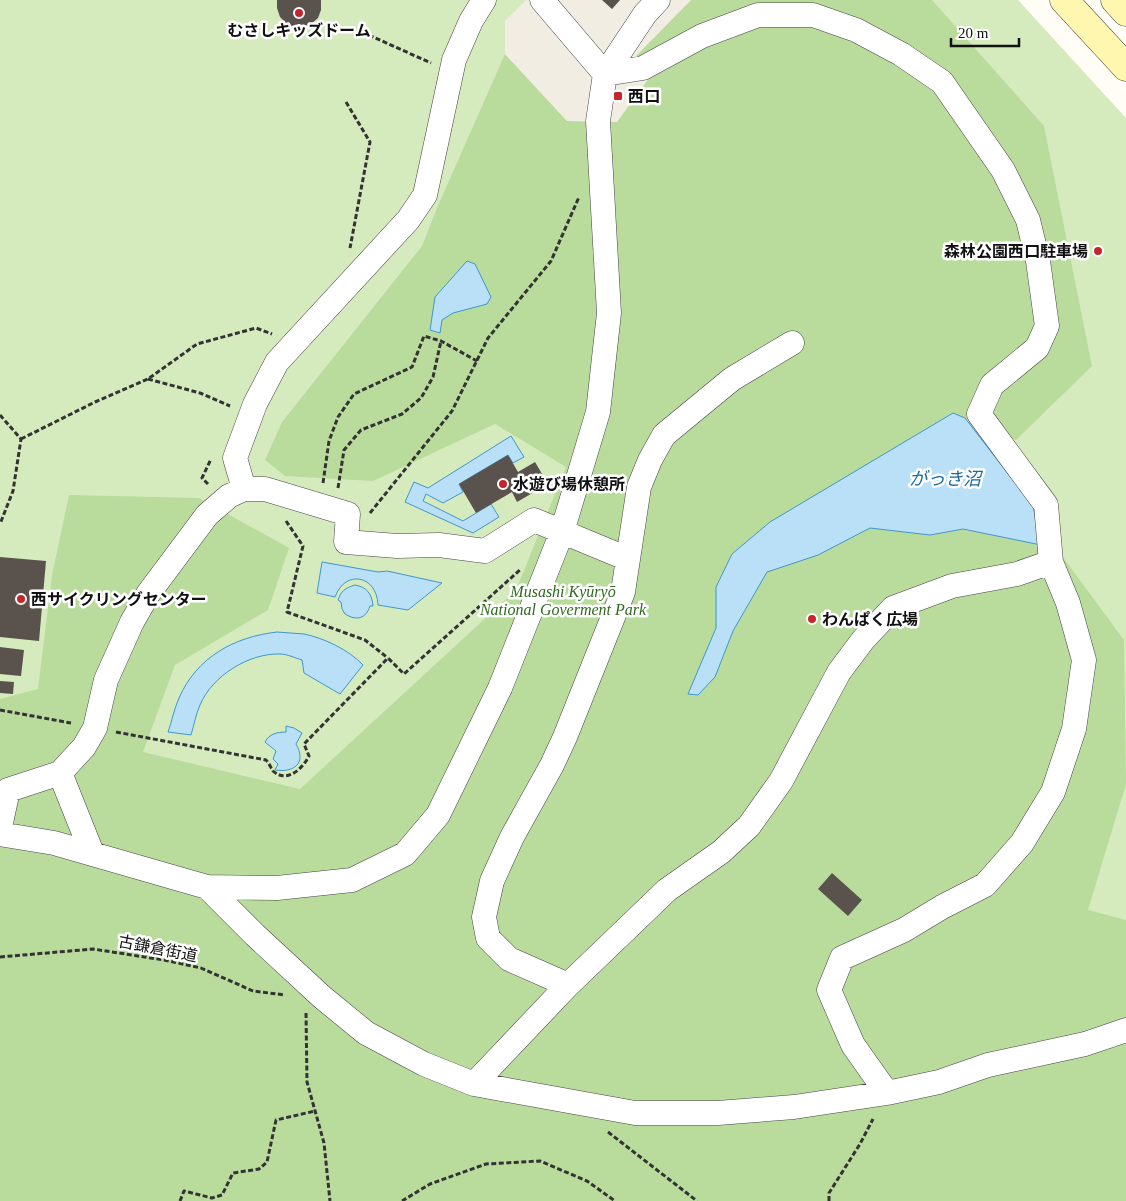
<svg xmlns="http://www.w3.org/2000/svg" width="1126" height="1201" font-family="'Times New Roman','Noto Sans JP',serif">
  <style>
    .green { fill: #d5ebbd }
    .forest { fill: #b9dc9c }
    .plaza { fill: #f1ede2 }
    .water { fill: #b9e0f7; stroke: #3f96cf }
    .building { fill: #5a524d }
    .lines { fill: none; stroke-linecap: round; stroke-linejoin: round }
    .street-casing { stroke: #444; stroke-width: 25 }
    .secondary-casing { stroke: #333; stroke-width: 29 }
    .path { stroke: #333; stroke-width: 3; stroke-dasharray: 5 2.5; stroke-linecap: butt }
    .street { stroke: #fff; stroke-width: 24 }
    .secondary { stroke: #fff6b0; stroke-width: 28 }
    .poi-dot { fill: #c4262e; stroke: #fff; stroke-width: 2 }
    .labels { text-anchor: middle; stroke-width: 5; stroke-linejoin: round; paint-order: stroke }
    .poi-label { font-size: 16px; font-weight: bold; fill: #111; stroke: #fff; text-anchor: start }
    .park-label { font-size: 16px; font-style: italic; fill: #2f6b1f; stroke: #fff }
    .street-label { font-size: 16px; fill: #111; stroke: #fff }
    .water-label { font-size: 18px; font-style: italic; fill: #1768a6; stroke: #fff }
  </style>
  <rect width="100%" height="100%" fill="#fffdf5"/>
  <path class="green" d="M0,0H1018L1126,118V1201H0Z"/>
  <path class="forest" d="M691,0H932L1044,126L1092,366L1016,440L953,413L732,554L716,587V628L688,694L715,677L733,631L767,572L818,555L870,528L930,535L963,529L1041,545L1062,556L1124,640L1126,784L1088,910L1126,920V1201H0V699L38,689L52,575L69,495L199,498L289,548L268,610L175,665L143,752L300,789L516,590L566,467L495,424L373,481L285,476L265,460L282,422L422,246L437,208L505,54L567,121L617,122L634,58Z"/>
  <path class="plaza" d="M526,0H602L612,9L620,0H691L634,58L649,78L617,122L567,121L505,54V21Z"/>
  <path class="water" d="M467,261L475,264L491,297L487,304L453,313L442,320L440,333L430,330L435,297Z
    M953,413L965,418L1033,506L1041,545L963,529L930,535L870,528L818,555L767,572L733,631L715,677L698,695L688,694L716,628V587L732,554L770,522Z
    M511,436L524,457L513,463L508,455L459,484L463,492L443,503L426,494L423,501L463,521L491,504L499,517L473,533L405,502L414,482L428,488Z
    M322,562L378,572L387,571L442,583L408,610L378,605C377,575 345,569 335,597L317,593Z
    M355,585C367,587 372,594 373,606H370C366,619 356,621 345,614L342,609L341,602L338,600C341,591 345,588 355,585Z
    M277,632C286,633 295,633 304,634C324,638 349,650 363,665L340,694L304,673L302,660C295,658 287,654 280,654C249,653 212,676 200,705C196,714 194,725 191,735L168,732C172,721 174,709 179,698C197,657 234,637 277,632Z
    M286,726L294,728L302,733L296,744C307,763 294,773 275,770L278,764L273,759L276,751L265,742C269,734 277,732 286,732Z"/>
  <path class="building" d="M277,0H321V10L318,18L311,24L303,27H294L286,23L280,17L277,8Z
    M602,0H620L612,9Z
    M508,455L518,472L535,462L548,484L517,502L512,492L476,513L459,484Z
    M0,557L46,561L39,641L0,637Z
    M0,647L24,650L21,676L0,674Z
    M0,681L14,682L13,694L0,693Z
    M832,873L862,900L848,916L818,889Z"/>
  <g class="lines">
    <defs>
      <path id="street" d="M542,0L605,74
        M605,74L643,68L702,36L758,15H813L856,30L901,54L942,82L1003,170L1028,220L1038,261L1047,326L1037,348L992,385L979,414L1046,505L1051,562L1068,603L1084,660L1074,729L1053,792L1022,843L985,885L942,907L904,930L842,958L829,990L853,1045L887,1093
        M244,489L235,458L255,404L277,362L408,220L425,195L454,60L471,21L484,0
        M60,773L92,853
        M0,827L8,790L60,773L84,747L95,728L106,680L132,622L148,594L207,515L229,496L244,489H265L348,514L346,542L397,546L439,545L485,551L534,520L628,559
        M0,834L54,843L207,887L277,888L352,880L405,854L438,815L500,688L562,532L598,412L609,313L598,121L605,74L645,14L658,0
        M207,887L255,935L322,997L366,1033L424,1064L474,1084L635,1113H718L794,1107L887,1093L939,1082L988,1065L1085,1044L1126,1030
        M568,985L509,959L488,938L484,917L492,881L512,837L552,765L565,737L623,592L639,487L650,460L664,435L732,379L792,343
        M474,1084L568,985L667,890L721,852L749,826L781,781L839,672L863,640L893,608L952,586L1017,574L1051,562"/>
      <path id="secondary" d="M1064,0L1126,67
        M1115,0L1126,12"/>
    </defs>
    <use href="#street" class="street-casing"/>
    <use href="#secondary" class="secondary-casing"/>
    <path class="path" d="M362,32L431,63
      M346,102L370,142L350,248
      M148,379L200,393L230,406
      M0,415L21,439L13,491L0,524
      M21,439L95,402L148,379L197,344L256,328L272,334
      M323,483L329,441L338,417L354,394L412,367L424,336L441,341L477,361
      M208,484L202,478L211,459
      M338,488L344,450L361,430L402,414L421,398L433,377L441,341
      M370,513L452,411L488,338L551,261L579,197
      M286,521L303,546L287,612L365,640L388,658
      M0,710L71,723
      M116,732L266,760C269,763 271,768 273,771C287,784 303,768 309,756L304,744L388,658L404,674L521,569
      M0,957L93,949L164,960L201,968L253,991L285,995
      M306,1013L307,1082L324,1143L330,1201
      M608,1132L697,1201
      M180,1201L184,1191L212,1198L222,1195L233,1173L259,1169L267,1162L276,1120L315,1111
      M402,1201L430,1184L486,1164L540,1161L587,1181L615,1201
      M829,1201V1193L860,1144L873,1119"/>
    <use href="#street" class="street"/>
    <use href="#secondary" class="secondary"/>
  </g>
  <g class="poi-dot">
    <circle cx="299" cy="13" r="5"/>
    <rect x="613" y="91" width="10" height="10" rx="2.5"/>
    <circle cx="1098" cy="251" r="5"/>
    <circle cx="503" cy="484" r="5"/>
    <circle cx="21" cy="599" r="5"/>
    <circle cx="812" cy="619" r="5"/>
  </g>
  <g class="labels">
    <g class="poi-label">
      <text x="299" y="36" text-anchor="middle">むさしキッズドーム</text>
      <text x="628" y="102">西口</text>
      <text x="1088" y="257" text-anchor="end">森林公園西口駐車場</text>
      <text x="513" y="490">水遊び場休憩所</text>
      <text x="31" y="605">西サイクリングセンター</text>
      <text x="822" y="625">わんぱく広場</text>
    </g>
    <g class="park-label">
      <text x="563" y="597">Musashi Kyūryō<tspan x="563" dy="18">National Goverment Park</tspan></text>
    </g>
    <g class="street-label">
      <text transform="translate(158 948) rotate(11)" y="6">古鎌倉街道</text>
    </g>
    <g class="water-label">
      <text x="945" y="485">がっき沼</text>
    </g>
  </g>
  <path d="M951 38v8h68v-8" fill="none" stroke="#111111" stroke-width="2.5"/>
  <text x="958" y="38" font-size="15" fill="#111111" stroke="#ffffff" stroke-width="4" paint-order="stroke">20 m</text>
</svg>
